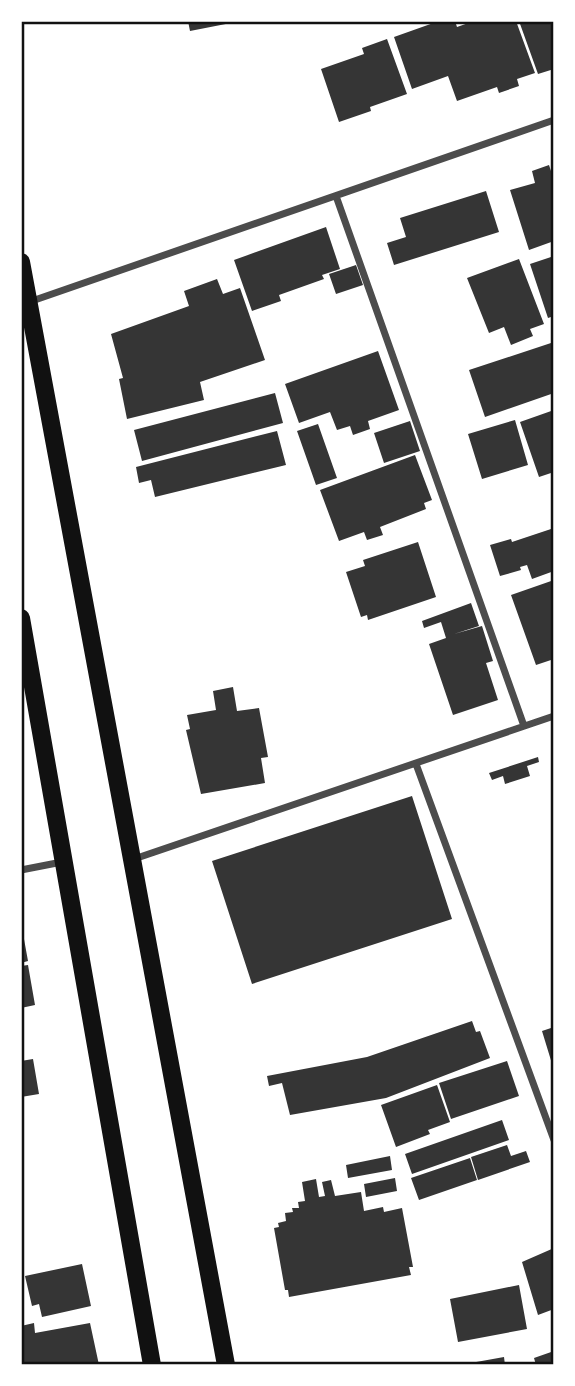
<svg xmlns="http://www.w3.org/2000/svg" width="575" height="1386" font-family="Montserrat,sans-serif">
  <style>
    .building { fill: #353535 }
    .lines { fill: none; stroke-linecap: round; stroke-linejoin: round }
    .minor { stroke: #4c4c4c; stroke-width: 7 }
    .primary { stroke: #111; stroke-width: 18 }
    .neatline { fill: none; stroke: #111; stroke-width: 2.5 }
  </style>
  <rect width="100%" height="100%" fill="#fff"/>
  <path class="building" d="M188,21H236V22L190,31Z
    M439,21L440,24L455,21L457,27L474,21H516L535,73L517,79L519,86L499,93L497,87L457,101L448,76L412,89L394,37Z
    M519,21H554V69L538,74Z
    M387,39L407,94L370,107L371,111L339,122L321,69L364,54L362,48Z
    M549,165L554,180V241L529,250L510,190L535,183L532,171Z
    M486,191L499,232L394,265L387,243L406,237L400,218Z
    M326,227L340,269L322,275L324,279L279,295L281,301L252,311L234,260Z
    M554,256V316L548,318L530,264Z
    M519,259L544,324L530,329L533,336L511,345L504,327L489,333L467,278Z
    M356,265L363,285L336,294L329,274Z
    M217,279L223,294L240,288L265,360L200,382L204,400L127,419L119,379L123,378L111,334L189,306L184,291Z
    M554,342V393L485,417L469,370Z
    M378,351L399,410L368,421L370,429L353,435L350,426L337,430L330,412L299,423L285,384Z
    M275,393L283,423L142,461L134,430Z
    M554,410V472L539,477L520,422Z
    M515,420L528,465L482,479L468,434Z
    M410,421L420,451L384,463L374,433Z
    M318,424L337,478L316,485L297,431Z
    M277,431L286,465L155,497L151,480L139,483L136,467Z
    M415,455L432,500L424,503L426,509L380,527L383,535L367,540L364,532L339,541L320,490Z
    M554,528V571L532,579L527,565L520,567L521,570L500,576L490,545L511,539L512,542Z
    M418,542L436,597L368,620L367,615L361,617L346,572L365,566L363,560Z
    M554,580V659L536,665L511,595Z
    M471,603L479,626L454,634L482,626L493,661L486,663L498,700L453,715L429,644L446,638L441,622L424,628L422,621Z
    M233,687L237,711L259,708L268,757L261,758L265,783L201,794L186,730L190,729L187,715L216,710L213,691Z
    M538,757L539,762L527,766L530,776L505,784L503,776L492,780L489,773Z
    M412,796L452,919L252,984L212,861Z
    M22,928L28,961L21,963V929Z
    M28,965L35,1005L21,1008V966Z
    M472,1021L476,1032L480,1031L490,1058L386,1098L290,1115L282,1083L269,1086L267,1076L367,1057Z
    M554,1027V1067H553L542,1031Z
    M33,1059L39,1094L21,1097V1061Z
    M507,1061L519,1096L451,1119L439,1083Z
    M437,1085L450,1122L428,1130L430,1134L396,1147L381,1105Z
    M502,1120L509,1140L412,1174L405,1154Z
    M507,1145L511,1156L526,1151L530,1162L478,1180L471,1157Z
    M390,1156L392,1170L348,1178L346,1165Z
    M470,1158L477,1180L419,1200L411,1178Z
    M395,1178L397,1191L366,1197L364,1184Z
    M316,1179L319,1197L325,1196L322,1182L331,1180L335,1196L361,1192L364,1211L383,1207L384,1212L402,1208L413,1267H409L411,1275L289,1297L288,1290H285L274,1228L279,1227L278,1223L286,1221L285,1213L293,1212L292,1208H299L298,1202L305,1201L302,1182Z
    M554,1248V1309L538,1315L522,1262Z
    M82,1264L91,1306L42,1317L39,1304L32,1306L25,1276Z
    M519,1285L527,1329L458,1342L450,1299Z
    M34,1323L35,1333L90,1323L99,1365H21V1326Z
    M554,1351V1365H536L534,1358Z
    M504,1357L505,1365H465V1364Z"/>
  <g class="lines">
    <path class="minor" d="M336,196L524,726
      M29,302L554,120
      M416,764L554,1140
      M134,859L554,716
      M21,870L62,862"/>
    <path class="primary" d="M21,262L226,1365
      M21,618L152,1365"/>
  </g>
  <rect width="575" height="1386" fill="none" stroke="#ffffff" stroke-width="46"/>
  <rect x="23" y="23" width="529" height="1340" class="neatline"/>
</svg>
